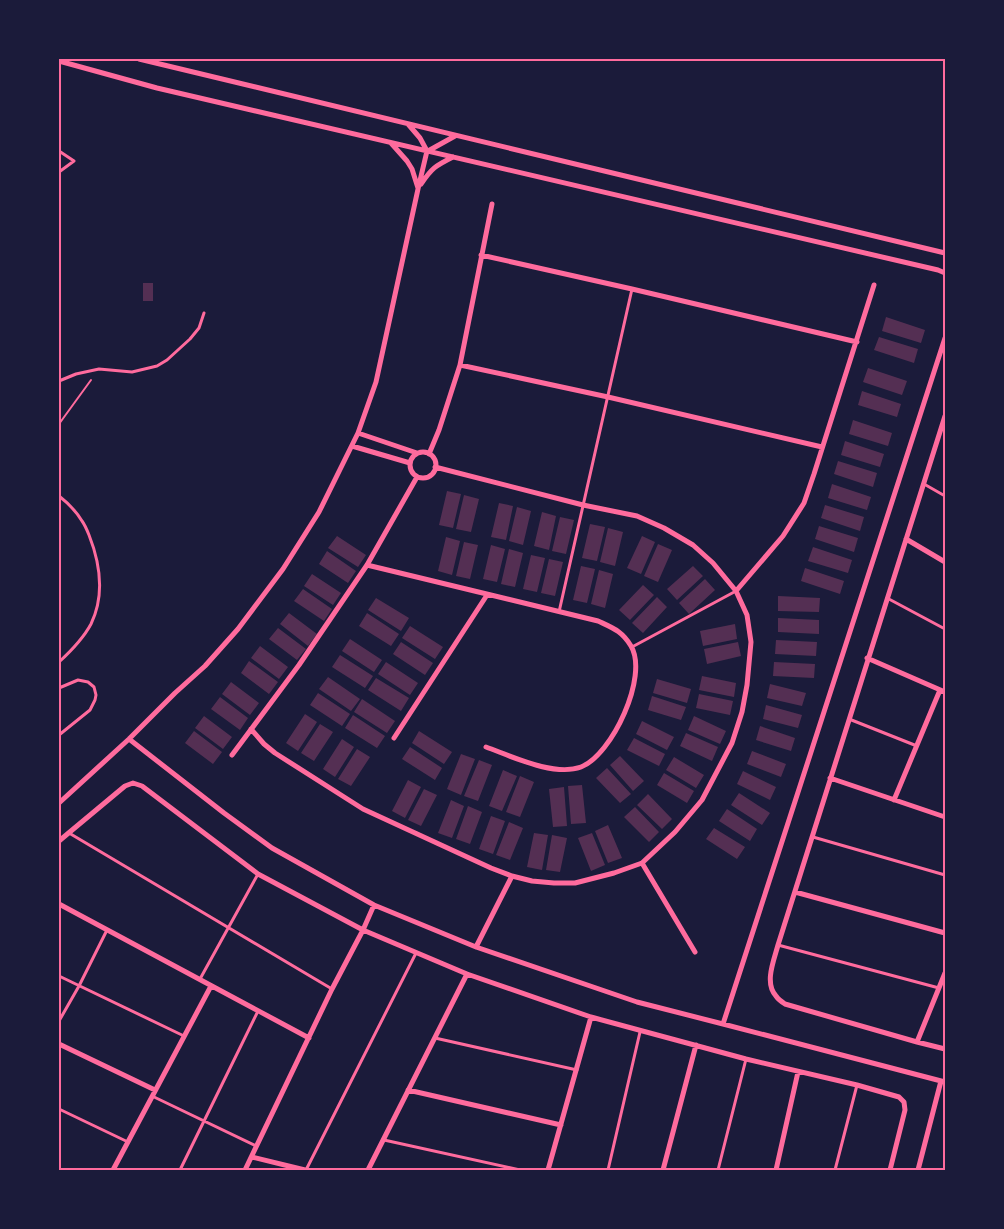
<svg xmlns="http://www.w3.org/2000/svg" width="1004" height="1229" font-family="Lato,sans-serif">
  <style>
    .building { fill: #542f53 }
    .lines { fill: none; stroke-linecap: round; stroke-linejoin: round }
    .path { stroke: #ff6b9d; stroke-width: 2 }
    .service { stroke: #ff6b9d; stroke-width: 3 }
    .minor { stroke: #ff6b9d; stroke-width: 5 }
    .neatline { fill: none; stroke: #ff6b9d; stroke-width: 2 }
  </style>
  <rect width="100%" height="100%" fill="#1b1b3a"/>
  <path class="building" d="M143,283H153V301H143Z
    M886,317L925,330L921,343L882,331Z
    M879,337L918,349L914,363L874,350Z
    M868,368L907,381L902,395L863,382Z
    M862,391L901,404L897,417L858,405Z
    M853,420L892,433L888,446L849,434Z
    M845,441L884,454L880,467L841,455Z
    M838,461L877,473L873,487L834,474Z
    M832,484L871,497L867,510L828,498Z
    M447,491L461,494L453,528L439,525Z
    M464,495L479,499L471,532L456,529Z
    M499,503L513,506L506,540L491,537Z
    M825,505L864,517L860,531L821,518Z
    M517,507L531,511L523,545L509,541Z
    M542,512L556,516L549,550L534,546Z
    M560,517L574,520L566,554L552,551Z
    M590,524L605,527L597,561L582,558Z
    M819,526L858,538L854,552L815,539Z
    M608,528L623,532L615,566L600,562Z
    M337,536L366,555L358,567L328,548Z
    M642,536L655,542L641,574L627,568Z
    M446,537L460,541L452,575L438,571Z
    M464,542L478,545L470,579L456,576Z
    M658,544L672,550L658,582L644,576Z
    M491,545L505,549L497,582L483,579Z
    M813,547L852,560L848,573L808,561Z
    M509,549L523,553L515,587L501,584Z
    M327,551L356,571L348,583L319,564Z
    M531,555L545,558L537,592L523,589Z
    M549,559L563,562L555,596L541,593Z
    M581,566L595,569L587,603L573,600Z
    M693,566L703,576L677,600L667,589Z
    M805,568L844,581L840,594L801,581Z
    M599,570L613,574L605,608L591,604Z
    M312,574L341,593L333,605L304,586Z
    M705,579L715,590L689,614L679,603Z
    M643,585L654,595L630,620L619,610Z
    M303,589L332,609L324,621L294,601Z
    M778,596L820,598L819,612L778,611Z
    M657,597L667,607L643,633L632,623Z
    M376,598L409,618L401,631L368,610Z
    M289,613L317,634L308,646L280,624Z
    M367,613L399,634L391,646L359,626Z
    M778,618L819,620V634L778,632Z
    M735,624L737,639L703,646L700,631Z
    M410,626L443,647L435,659L402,638Z
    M278,628L306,649L297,660L269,639Z
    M350,639L382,660L374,672L342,651Z
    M776,640L817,642L816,656L775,654Z
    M401,642L433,663L425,675L393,654Z
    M738,642L741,656L707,664L704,649Z
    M260,646L288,667L279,679L251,658Z
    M340,655L373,676L365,688L332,667Z
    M249,661L278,682L269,694L241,673Z
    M386,662L418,683L410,695L378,674Z
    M774,662L815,664L814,678L773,676Z
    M702,676L736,683L734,697L699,690Z
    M328,677L360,699L351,711L319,689Z
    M376,678L409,698L401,711L368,690Z
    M657,679L691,689L687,703L653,693Z
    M231,682L259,703L250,715L222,694Z
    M770,684L806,693L802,706L767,698Z
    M318,693L350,714L342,726L310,705Z
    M699,694L733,701L730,715L696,708Z
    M652,696L686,707L681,720L648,710Z
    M220,697L248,718L240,730L211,709Z
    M362,699L395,721L387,733L354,712Z
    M766,705L802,715L798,728L763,719Z
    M305,714L317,722L298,751L286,743Z
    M353,715L385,736L377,748L345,728Z
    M204,716L232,737L223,749L195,728Z
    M694,716L726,731L720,744L688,730Z
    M642,721L674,737L667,750L636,734Z
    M320,724L333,732L314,761L301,753Z
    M760,726L795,738L791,751L756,740Z
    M194,731L222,752L213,764L185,743Z
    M419,731L452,752L444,764L412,743Z
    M686,733L718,747L712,761L680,746Z
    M634,738L665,754L659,766L627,750Z
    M342,739L354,747L335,777L323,769Z
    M410,747L442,768L435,780L402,759Z
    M357,749L370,757L351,786L338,779Z
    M752,751L786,764L781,777L747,764Z
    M461,754L475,759L461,795L447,789Z
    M620,756L644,781L633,791L610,765Z
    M674,757L704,775L696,788L666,770Z
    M479,760L492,765L478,801L464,796Z
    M607,768L631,794L620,803L596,778Z
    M503,770L517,776L502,811L489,806Z
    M743,771L776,787L770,800L737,784Z
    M664,773L694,791L687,803L657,785Z
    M520,776L534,782L520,817L506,812Z
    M408,780L421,787L405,818L392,811Z
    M582,785L586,823L571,824L568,786Z
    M564,787L567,826L553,827L549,789Z
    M424,789L437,795L421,826L408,820Z
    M739,793L770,813L762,825L731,805Z
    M648,794L672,819L662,829L637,805Z
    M451,800L464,806L452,838L438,833Z
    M468,806L482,812L470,844L456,839Z
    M635,807L659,832L649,842L624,817Z
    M727,809L757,829L750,841L719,821Z
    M491,816L505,821L493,854L479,849Z
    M509,822L523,828L510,860L496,855Z
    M608,825L622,858L608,863L595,831Z
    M714,828L745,847L737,859L706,839Z
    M534,833L548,835L542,870L527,867Z
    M592,833L605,865L591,871L578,838Z
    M552,835L567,838L560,872L546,870Z"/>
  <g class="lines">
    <path class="path" d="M59,424L91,380"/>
    <path class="service" d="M59,151L74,161L59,172
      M59,381L76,374L99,369L132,372L157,366L167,360L190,339L199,328L204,313
      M924,484L945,496
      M59,496C68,503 76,511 82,521C85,525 87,530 89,535C100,563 105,595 91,624C83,639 71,651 59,662
      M887,598L945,629
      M559,612L632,289
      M632,647L736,591
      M59,688L78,680L88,682L94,687L96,695L95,700L90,710L59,735
      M849,719L917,746
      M69,833L332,989
      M813,837L945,875
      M778,945L939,988
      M59,976L184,1036
      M200,979L258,874
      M59,1021L79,986L107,930
      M435,1038L577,1070
      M152,1096L256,1146
      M59,1109L128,1142
      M384,1140L520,1170
      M180,1170L258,1011
      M306,1170L416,953
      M608,1170L640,1032
      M718,1170L746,1059
      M835,1170L857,1085"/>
    <path class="minor" d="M139,59L945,253
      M59,61L157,88L938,270L945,273
      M391,143L407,161L412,169L418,188
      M428,151L455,136
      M421,184C432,168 435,166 453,157
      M481,255L632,289L857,342
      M460,365L608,397L822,447
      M945,416L778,945C774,960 764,983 776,996C778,999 782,1002 785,1004L917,1042L945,1049
      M358,433L417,453
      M352,446L410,463
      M410 465a13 13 0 1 1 26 0a13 13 0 1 1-26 0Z
      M429,454L439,430L460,365L492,204
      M906,539L945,562
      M367,565L598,621C613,628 622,631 631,646C649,676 612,755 581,767C554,777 511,756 486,747
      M736,591L783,536L804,503L814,474L874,285
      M867,658L945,692
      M251,729L264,744L275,753L363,809L491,868L512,876L532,881L554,883H575L614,873L642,863L675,832L702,800L732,743L742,712L747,685L751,642L747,615L736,591L713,563L693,545L664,528L637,516L583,505L435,467
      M394,738L487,595
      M129,739L224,813L272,848L374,905L476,947L637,1002L723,1024L945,1082
      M232,755L299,665L367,565L417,477
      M830,778L945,817
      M894,800L940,690
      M59,803L129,739L175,693L205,666L238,629L283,569L319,512L358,433L376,382L418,189L427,151L420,138L408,124
      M59,841L125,786L133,783L142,786L258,874L363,930L467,974L591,1017L746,1059L857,1085L899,1097L904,1102L905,1110L890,1170
      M642,863L695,952
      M795,892L945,933
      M59,904L309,1038
      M476,947L512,876
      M723,1024L945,338
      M917,1042L945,973
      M59,1044L155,1090
      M408,1090L561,1125
      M252,1157L305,1170
      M113,1170L211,986
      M245,1170L332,989L363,930L374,905
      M368,1170L467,974
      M548,1170L591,1017
      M663,1170L696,1045
      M776,1170L798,1072
      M918,1170L941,1081"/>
  </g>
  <rect width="1004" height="1229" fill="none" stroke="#1b1b3a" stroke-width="120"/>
  <rect x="60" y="60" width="884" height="1109" class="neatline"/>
</svg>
